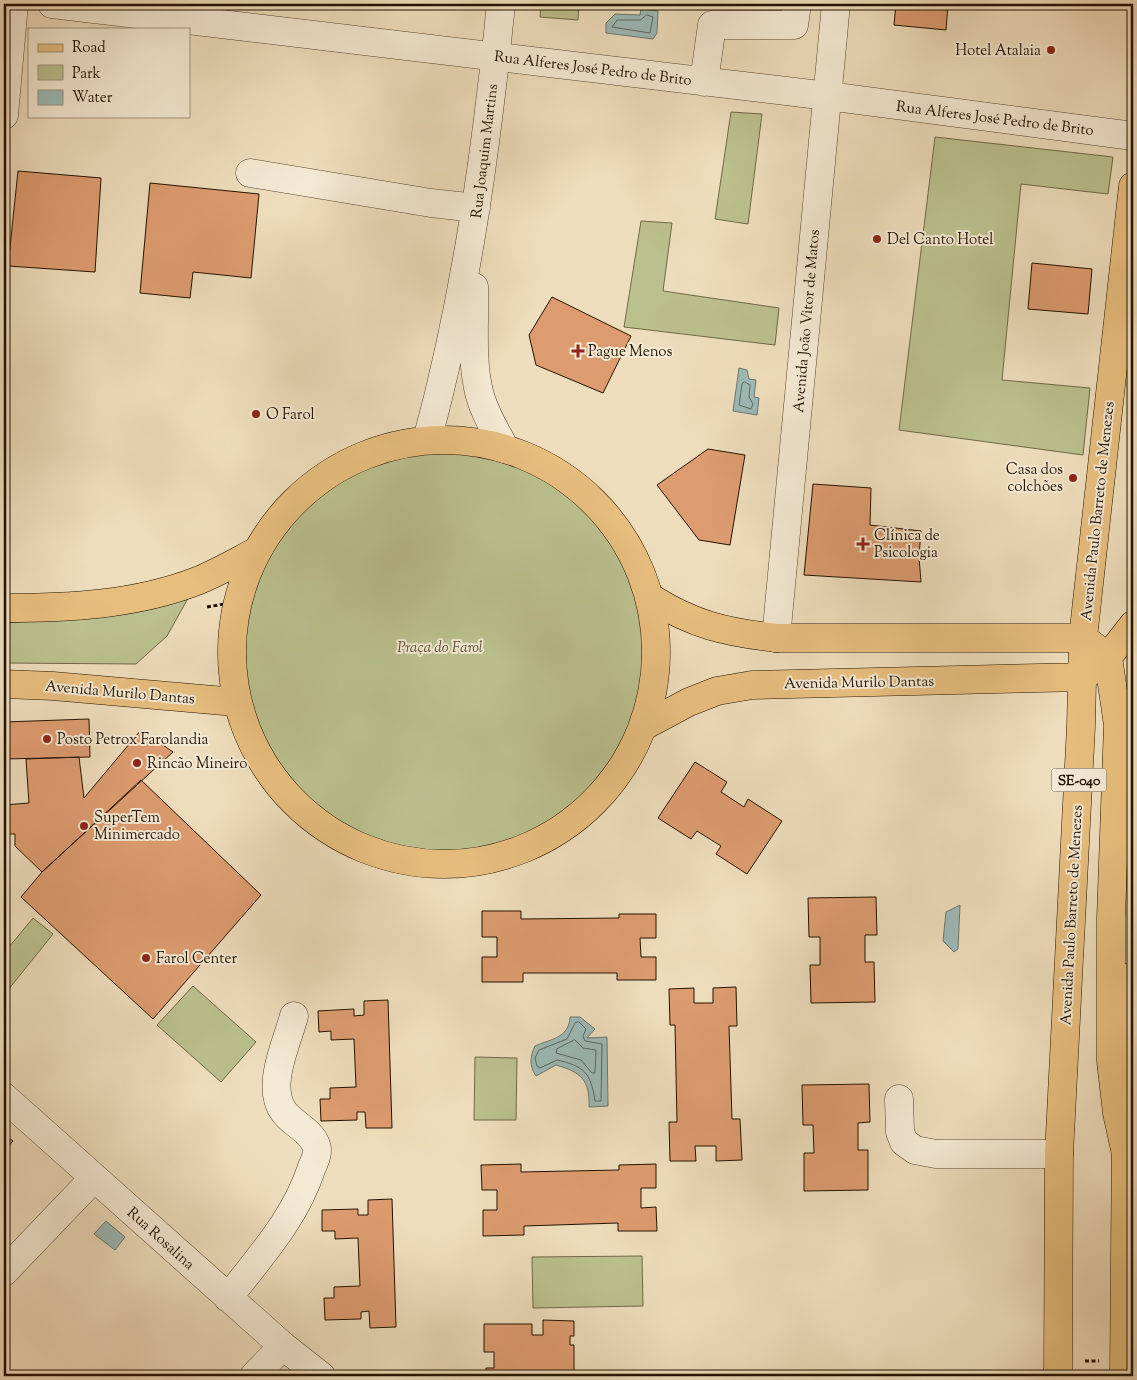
<svg xmlns="http://www.w3.org/2000/svg" width="1137" height="1380" font-family="'Sorts Mill Goudy',serif">
  <style>
    .green { fill: #bbc08f; stroke: #6f6948 }
    .water { fill: #9cbab8; stroke: #6c776e }
    .lines { fill: none; stroke-linecap: round; stroke-linejoin: round }
    .shore { stroke: #60665c; stroke-width: 1 }
    .building { fill: #dd9c70; stroke: #231200 }
    .minor-casing { stroke: #56452f; stroke-width: 29 }
    .major-casing { stroke: #231200; stroke-width: 29 }
    .path { stroke: #231200; stroke-width: 3; stroke-dasharray: 4 2.5; stroke-linecap: butt }
    .minor { stroke: #f4e9d3; stroke-width: 28 }
    .major { stroke: #e7be7e; stroke-width: 28 }
    .poi-dot { fill: #8f2418; stroke: #f4e9d3; stroke-width: 2 }
    .labels { text-anchor: middle; stroke-width: 4; stroke-linejoin: round; paint-order: stroke }
    .shield { fill: #f4e9d3; stroke: #62523f; stroke-width: 1 }
    .shield-label { font-size: 14px; font-weight: bold; fill: #231200 }
    .poi-label { font-size: 15px; fill: #231200; stroke: #f4e9d3; text-anchor: start }
    .street-label { font-size: 15px; fill: #231200; stroke: #f4e9d3 }
    .park-label { font-size: 15px; font-style: italic; fill: #584f32; stroke: #f4e9d3 }
  </style>
  <rect width="100%" height="100%" fill="#eeddbc"/>
  <filter id="stains"><feTurbulence type="fractalNoise" baseFrequency=".004" numOctaves="4"/><feColorMatrix values="0 0 0 0 .2 0 0 0 0 .09 0 0 0 0 .02 0 0 0 .5 -.17"/></filter>
  <radialGradient id="worn" r=".72"><stop offset=".6" stop-color="#630" stop-opacity="0"/><stop offset="1" stop-color="#630" stop-opacity=".3"/></radialGradient>
  <path class="green" d="M541,4H579L578,20L540,17Z
    M731,112L762,114L748,224L715,219Z
    M935,137L1113,157L1108,194L1021,184L1002,380L1090,388L1083,455L899,430Z
    M641,221L672,223L663,291L779,308L775,345L624,327Z
    M232 652a212 212 0 1 1 424 0a212 212 0 1 1-424 0Z
    M191,593L167,636L136,664L4,663V623L97,617Z
    M33,918L53,934L4,995V953Z
    M193,986L256,1042L221,1082L157,1025Z
    M475,1057L517,1058L516,1120H474Z
    M642,1256L643,1306L533,1308L532,1257Z"/>
  <path class="water" d="M641,9L658,11L657,33L653,39L606,33V23L615,14L640,15Z
    M739,368L747,370L749,379L756,380L754,397L759,398L757,415L733,411Z
    M960,905L958,949L954,952L943,941L946,912Z
    M570,1017H580L595,1029L587,1038L607,1037L608,1106L589,1107C590,1080 581,1072 556,1065L536,1076C529,1066 530,1056 535,1046C551,1039 569,1038 570,1017Z
    M106,1221L125,1237L115,1250L94,1234Z"/>
  <g class="lines">
    <path class="shore" d="M647,15L653,17L650,33L612,27L617,20H640Z
      M745,382L750,385L749,397L753,404L751,409L739,405L742,384Z
      M579,1022L586,1029L583,1036L585,1041L602,1044L601,1101H595C591,1073 584,1066 557,1060L540,1068L537,1066L535,1058L539,1050L567,1039L575,1023Z
      M575,1040L583,1048L596,1050L595,1073H592L581,1060L556,1053L557,1049Z"/>
  </g>
  <path class="building" d="M896,4H948L946,30L894,25Z
    M18,171L101,178L95,272L8,266Z
    M150,183L259,194L251,278L193,272L190,298L140,293Z
    M1032,263L1092,269L1088,314L1028,309Z
    M552,297L631,336L603,393L536,365L529,335Z
    M708,449L745,455L730,545L699,540L657,485Z
    M813,484L871,488L870,525L921,531L919,557L921,582L804,575Z
    M89,719L90,757L4,759V722Z
    M141,730L173,752L42,872L15,846V834H4V805L29,803L26,759L79,757L84,798Z
    M695,762L727,782L721,792L744,807L748,799L782,821L747,874L716,854L721,846L697,831L691,839L658,818Z
    M141,780L261,895L153,1019L21,897L42,872Z
    M876,897L877,935H865V962H874L875,1002L811,1003L810,965H820V937H809L808,898Z
    M482,911H521V919L619,918V914H656V938H640L641,957H656V980H617V973H523V982H482V957H497V937H482Z
    M736,987L737,1026H729L732,1119H740L742,1160L716,1161V1146H695L696,1161H670L669,1122H677L675,1025H670L669,989L694,988V1003H713V988Z
    M388,1000L392,1128H366L365,1112H357V1120L321,1121L320,1099H330V1088L356,1087L354,1039L331,1040V1031L319,1032L318,1011L354,1009V1016L364,1015V1001Z
    M869,1084L870,1122L858,1123V1150H868V1190L804,1191V1153H814L813,1125H803L802,1085Z
    M4,1134L13,1141L4,1151Z
    M521,1164V1172L619,1170V1165L656,1164V1188H641V1208L656,1207L657,1231H618V1223L524,1226V1235L483,1236V1210H497V1190H482L481,1165Z
    M392,1199L396,1327L370,1328L369,1311L361,1312V1319L325,1320L324,1298H334V1287L360,1286L358,1238L335,1239V1231H322V1210L358,1209V1215H368V1200Z
    M543,1320L574,1321V1336H570V1345H574V1375L486,1376V1368H494V1352H484V1324H532V1335H543Z"/>
  <g class="lines">
    <defs>
      <path id="minor" d="M52,4L828,96L1133,136
        M704,82L712,25H794L797,4
        M4,115L14,4
        M250,173L431,203L476,208
        M474,287C475,321 471,359 479,392C484,413 496,431 505,449
        M427,440C466,297 486,152 501,4
        M776,638L836,4
        M4,1097L283,1346L321,1376
        M899,1099L900,1132L904,1142L915,1150L936,1154H1059
        M4,1272L94,1178
        M228,1298C261,1255 295,1219 312,1167C315,1160 319,1152 316,1145C311,1131 293,1124 284,1112C265,1087 287,1043 294,1016
        M254,1376L283,1346"/>
      <path id="major" d="M232 652a212 212 0 1 1 424 0a212 212 0 1 1-424 0Z
        M651,598C694,625 725,632 776,638H1083L1108,657L1118,725L1111,918V1061L1117,1113L1126,1154
        M4,608C68,608 135,605 197,581C217,573 236,562 255,552
        M4,684L53,686L236,702
        M644,726L689,702L717,691L752,685L1083,677L1108,657L1133,625
        M1129,1077L1133,976
        M1058,1376L1059,1154L1081,726L1083,638L1133,186
        M1124,1376L1126,1135"/>
    </defs>
    <use href="#minor" class="minor-casing"/>
    <use href="#major" class="major-casing"/>
    <path class="path" d="M207,607L236,602
      M1085,1361H1099"/>
    <use href="#minor" class="minor"/>
    <use href="#major" class="major"/>
  </g>
  <g class="poi-dot">
    <circle cx="1051" cy="50" r="5"/>
    <circle cx="877" cy="239" r="5"/>
    <path d="M575.5 343.5h5v5h5v5h-5v5h-5v-5h-5v-5h5z"/>
    <circle cx="256" cy="414" r="5"/>
    <circle cx="1073" cy="478" r="5"/>
    <path d="M860.5 536.5h5v5h5v5h-5v5h-5v-5h-5v-5h5z"/>
    <circle cx="47" cy="739" r="5"/>
    <circle cx="137" cy="763" r="5"/>
    <circle cx="84" cy="826" r="5"/>
    <circle cx="146" cy="958" r="5"/>
  </g>
  <g class="labels">
    <rect class="shield" x="1051.5" y="768.5" width="55" height="23" rx="4"/>
    <g class="shield-label">
      <text x="1079" y="785">SE-040</text>
    </g>
    <g class="poi-label">
      <text x="1041" y="55" text-anchor="end">Hotel Atalaia</text>
      <text x="887" y="244">Del Canto Hotel</text>
      <text x="588" y="356">Pague Menos</text>
      <text x="266" y="419">O Farol</text>
      <text x="1063" y="474" text-anchor="end">Casa dos<tspan x="1063" dy="17">colchões</tspan></text>
      <text x="874" y="540">Clínica de<tspan x="874" dy="17">Psicologia</tspan></text>
      <text x="57" y="744">Posto Petrox Farolandia</text>
      <text x="147" y="768">Rincão Mineiro</text>
      <text x="94" y="822">SuperTem<tspan x="94" dy="17">Minimercado</tspan></text>
      <text x="156" y="963">Farol Center</text>
    </g>
    <g class="street-label">
      <text transform="translate(593 68) rotate(7)" y="5">Rua Alferes José Pedro de Brito</text>
      <text transform="translate(995 118) rotate(7)" y="5">Rua Alferes José Pedro de Brito</text>
      <text transform="translate(484 151) rotate(-83)" y="5">Rua Joaquim Martins</text>
      <text transform="translate(806 321) rotate(-85)" y="5">Avenida João Vitor de Matos</text>
      <text transform="translate(1097 511) rotate(-84)" y="5">Avenida Paulo Barreto de Menezes</text>
      <text transform="translate(859 682) rotate(-1)" y="5">Avenida Murilo Dantas</text>
      <text transform="translate(120 692) rotate(5)" y="5">Avenida Murilo Dantas</text>
      <text transform="translate(1071 915) rotate(-87)" y="5">Avenida Paulo Barreto de Menezes</text>
      <text transform="translate(161 1238) rotate(42)" y="5">Rua Rosalina</text>
    </g>
    <g class="park-label">
      <text x="440" y="652">Praça do Farol</text>
    </g>
  </g>
  <rect width="1137" height="1380" fill="none" stroke="#eeddbc" stroke-width="20"/>
  <rect x="5" y="5" width="1127" height="1370" fill="none" stroke="#231200" stroke-width="2.5"/>
  <rect x="10" y="10" width="1117" height="1360" fill="none" stroke="#231200"/>
  <rect x="28" y="28" width="162" height="90" fill="#f4e9d3" stroke="#a0937f"/>
  <rect x="38" y="44" width="25" height="8" fill="#e7be7e" stroke="#a0937f"/>
  <text x="72" y="52" font-size="15" fill="#231200">Road</text>
  <rect x="38" y="65" width="25" height="15" fill="#bbc08f" stroke="#a0937f"/>
  <text x="72" y="78" font-size="15" fill="#231200">Park</text>
  <rect x="38" y="90" width="25" height="15" fill="#9cbab8" stroke="#a0937f"/>
  <text x="72" y="102" font-size="15" fill="#231200">Water</text>
  <rect width="100%" height="100%" filter="url(#stains)"/>
  <rect width="100%" height="100%" fill="url(#worn)"/>
</svg>
